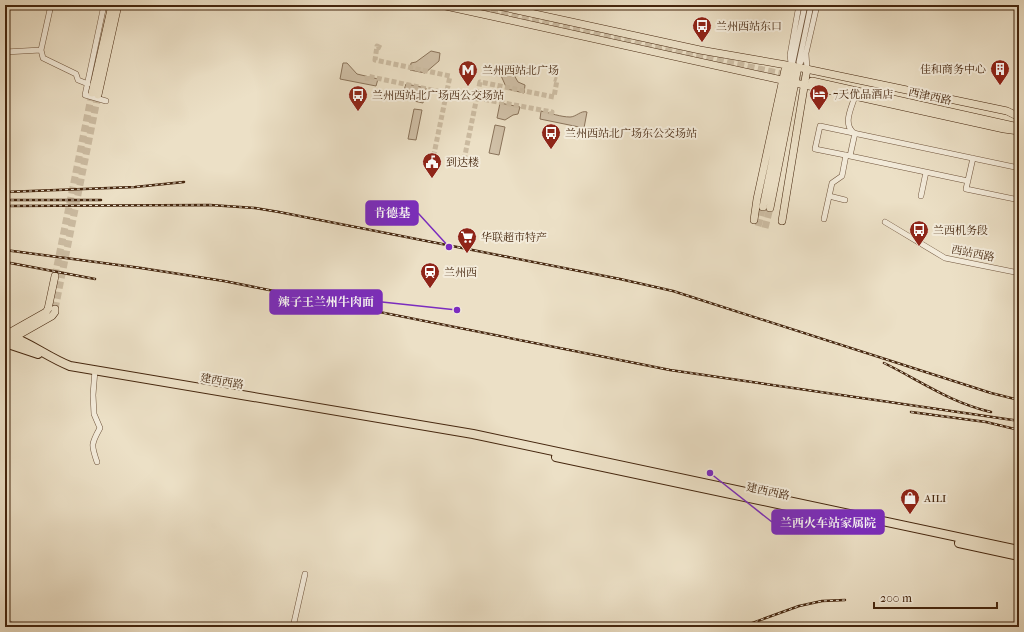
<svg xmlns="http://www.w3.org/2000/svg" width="1024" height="632" font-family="'IM FELL French Canon','Noto Serif SC',serif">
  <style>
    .green { fill: #d0c0a7; stroke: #8a735a }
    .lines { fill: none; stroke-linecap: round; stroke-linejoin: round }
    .minor-tunnel { stroke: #cbbba1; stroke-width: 5; stroke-dasharray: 5 2.5; stroke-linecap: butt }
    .major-tunnel { stroke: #cbbba1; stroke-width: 7; stroke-dasharray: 7 3.5; stroke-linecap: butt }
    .minor-casing { stroke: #6f543c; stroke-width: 6 }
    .major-casing { stroke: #45260e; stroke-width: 8 }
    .highway-casing { stroke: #45260e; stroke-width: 10 }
    .minor { stroke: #f3ebda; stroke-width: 5 }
    .major { stroke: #ece0c6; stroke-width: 7 }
    .highway { stroke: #ece0c6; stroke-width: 8 }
    .rail-casing { stroke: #45260e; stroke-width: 2.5 }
    .rail { stroke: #f3ebda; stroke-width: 1; stroke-dasharray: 3; stroke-linecap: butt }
    .labels { text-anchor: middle; stroke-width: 4; stroke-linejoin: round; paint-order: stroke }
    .poi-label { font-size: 11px; fill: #45260e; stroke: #f3ebda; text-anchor: start }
    .street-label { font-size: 11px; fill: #45260e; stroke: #f3ebda }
    .leader { fill: none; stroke: #7b2cbf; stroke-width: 1.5 }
    .callout-dot { fill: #7b2cbf; stroke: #f3ebda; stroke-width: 1.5 }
    .callout { fill: #7b2cbf; stroke: #7b2cbf; stroke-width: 1.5 }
    .callout-label { font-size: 12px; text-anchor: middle; font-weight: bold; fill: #fff }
  </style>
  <rect width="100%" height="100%" fill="#ece0c6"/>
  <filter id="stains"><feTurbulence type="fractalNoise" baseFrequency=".005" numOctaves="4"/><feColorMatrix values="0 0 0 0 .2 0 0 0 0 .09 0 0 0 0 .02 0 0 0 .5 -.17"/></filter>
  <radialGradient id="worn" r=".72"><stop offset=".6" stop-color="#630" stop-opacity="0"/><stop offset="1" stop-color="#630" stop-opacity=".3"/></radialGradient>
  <path class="green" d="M431,51L440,53L439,61L425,73L410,70L411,63L416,62Z
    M343,63H347L357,74L378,79L376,86L340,79Z
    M499,65L509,66L518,82L525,85L524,93L507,89L498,69Z
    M406,84L426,88L423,103L414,101L412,97L404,90Z
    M500,103L520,107L518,114L513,115L505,120L497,118Z
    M414,109L422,110L416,140L408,139Z
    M541,111C550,113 561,117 570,117C576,117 581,110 587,112L584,128L540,119Z
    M495,125L505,127L499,155L489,153Z"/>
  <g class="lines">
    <path class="minor-tunnel" d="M381,48L377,46L375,60L450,76L434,154
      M367,81V76L446,93
      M477,98L552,112L550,117
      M464,160L480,82L554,97L557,80L554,79"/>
    <path class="major-tunnel" d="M460,5L810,80
      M758,226L763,207
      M765,228L770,208
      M55,276L92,93
      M55,309L98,95"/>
    <defs>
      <path id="minor" d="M51,5L41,50L43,58L76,74L78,80L88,84
        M104,5L85,95L106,101
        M1012,5L1019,6
        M5,52L41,50
        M806,54L807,69
        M799,62L811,5
        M791,63L790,55L799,5
        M792,66L805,5
        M798,67L806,53L817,5
        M854,133C842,124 852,107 855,96
        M855,133L850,156L968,181
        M850,156L815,149L820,126L1019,168
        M973,158L966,189L1019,200V199
        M829,196L845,200
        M921,196L926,172
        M824,219L832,183L842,176L846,155
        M885,222L945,258L1019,273
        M95,370L93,395L94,414L100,428C91,444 91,445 97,462
        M5,621L15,627
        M293,627L305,574"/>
      <path id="major" d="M441,5L1004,129L1019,131
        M494,5L700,50L792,66L1007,111L1019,117
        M812,81L1019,127
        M92,93L112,5
        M98,95L118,5
        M763,207L792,66
        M770,208L798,67
        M754,220L757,199L786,65
        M782,221L807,69
        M6,338L7,334L46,312L48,309L55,276
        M12,341L15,337L52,316L55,312V309"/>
      <path id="highway" d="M5,334C28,341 47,357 70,366L473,434L1019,550
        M5,343L38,354
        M556,457L848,519
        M959,543L1019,556"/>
    </defs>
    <use href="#minor" class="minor-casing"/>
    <use href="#major" class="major-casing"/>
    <use href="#highway" class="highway-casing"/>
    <use href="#minor" class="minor"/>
    <use href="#major" class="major"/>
    <use href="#highway" class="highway"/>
    <defs>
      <path id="rail" d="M5,192L135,187L184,182
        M5,200H101
        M5,206L210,205L255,208L279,212L620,279L673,291L991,393L1019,400
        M5,250L141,268L224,281L670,370L1019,421
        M5,262L95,279
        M884,363C921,381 949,402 991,412
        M911,412L986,422L1019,430
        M744,626L799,606L822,601L845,600
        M736,627L774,625L808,627
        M858,627L881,624H904"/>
    </defs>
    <use href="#rail" class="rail-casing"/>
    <use href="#rail" class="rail"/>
  </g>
  <defs>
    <symbol id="bus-pin" viewBox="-11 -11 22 30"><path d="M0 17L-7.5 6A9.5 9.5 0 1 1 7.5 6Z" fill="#8f2418" stroke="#f3ebda"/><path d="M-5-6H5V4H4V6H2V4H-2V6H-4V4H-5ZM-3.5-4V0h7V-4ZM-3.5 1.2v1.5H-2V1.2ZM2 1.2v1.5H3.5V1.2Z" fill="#fff"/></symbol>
    <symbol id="building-pin" viewBox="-11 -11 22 30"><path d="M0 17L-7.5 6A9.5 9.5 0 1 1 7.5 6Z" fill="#8f2418" stroke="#f3ebda"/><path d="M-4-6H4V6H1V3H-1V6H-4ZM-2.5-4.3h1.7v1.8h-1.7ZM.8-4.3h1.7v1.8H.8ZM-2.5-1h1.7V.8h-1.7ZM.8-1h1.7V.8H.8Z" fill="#fff"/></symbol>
    <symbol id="metro-pin" viewBox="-11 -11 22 30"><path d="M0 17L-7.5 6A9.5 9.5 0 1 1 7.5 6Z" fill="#8f2418" stroke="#f3ebda"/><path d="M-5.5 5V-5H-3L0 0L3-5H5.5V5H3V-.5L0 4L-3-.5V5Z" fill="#fff"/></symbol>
    <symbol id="hotel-pin" viewBox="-11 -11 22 30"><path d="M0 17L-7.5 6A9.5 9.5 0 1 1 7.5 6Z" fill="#8f2418" stroke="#f3ebda"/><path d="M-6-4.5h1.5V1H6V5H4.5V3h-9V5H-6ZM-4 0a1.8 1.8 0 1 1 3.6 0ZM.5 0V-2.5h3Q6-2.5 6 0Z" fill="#fff"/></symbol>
    <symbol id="civic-pin" viewBox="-11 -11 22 30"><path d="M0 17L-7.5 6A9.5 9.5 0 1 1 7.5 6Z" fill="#8f2418" stroke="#f3ebda"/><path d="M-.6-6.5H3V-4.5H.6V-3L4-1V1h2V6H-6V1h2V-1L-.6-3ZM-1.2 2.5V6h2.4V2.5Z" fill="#fff"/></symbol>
    <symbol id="supermarket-pin" viewBox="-11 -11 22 30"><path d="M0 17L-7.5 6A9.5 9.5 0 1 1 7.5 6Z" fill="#8f2418" stroke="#f3ebda"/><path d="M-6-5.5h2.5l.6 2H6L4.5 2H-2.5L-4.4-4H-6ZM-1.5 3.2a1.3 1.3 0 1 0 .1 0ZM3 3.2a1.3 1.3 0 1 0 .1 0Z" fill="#fff"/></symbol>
    <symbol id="station-pin" viewBox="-11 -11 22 30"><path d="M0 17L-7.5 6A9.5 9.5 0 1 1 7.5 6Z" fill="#8f2418" stroke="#f3ebda"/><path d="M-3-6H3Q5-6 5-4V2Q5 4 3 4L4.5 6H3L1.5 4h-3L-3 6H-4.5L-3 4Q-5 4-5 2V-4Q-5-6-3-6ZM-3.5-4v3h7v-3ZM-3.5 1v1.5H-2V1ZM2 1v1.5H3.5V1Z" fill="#fff"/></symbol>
    <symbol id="shop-pin" viewBox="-11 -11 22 30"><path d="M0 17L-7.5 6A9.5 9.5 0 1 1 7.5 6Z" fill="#8f2418" stroke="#f3ebda"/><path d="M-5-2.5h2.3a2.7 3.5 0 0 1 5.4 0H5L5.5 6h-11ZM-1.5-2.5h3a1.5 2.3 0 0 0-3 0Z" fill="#fff"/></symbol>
  </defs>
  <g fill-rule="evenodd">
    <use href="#bus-pin" x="691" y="15" width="22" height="30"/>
    <use href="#building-pin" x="989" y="58" width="22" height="30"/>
    <use href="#metro-pin" x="457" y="59" width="22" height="30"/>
    <use href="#hotel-pin" x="808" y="83" width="22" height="30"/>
    <use href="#bus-pin" x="347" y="84" width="22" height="30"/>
    <use href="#bus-pin" x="540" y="122" width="22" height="30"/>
    <use href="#civic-pin" x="421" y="151" width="22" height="30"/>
    <use href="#bus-pin" x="908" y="219" width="22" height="30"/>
    <use href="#supermarket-pin" x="456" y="226" width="22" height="30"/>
    <use href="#station-pin" x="419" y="261" width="22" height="30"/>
    <use href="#shop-pin" x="899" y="487" width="22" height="30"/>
  </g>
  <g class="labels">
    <g class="poi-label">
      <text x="716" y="30">兰州西站东口</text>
      <text x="986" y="73" text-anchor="end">佳和商务中心</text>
      <text x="482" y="74">兰州西站北广场</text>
      <text x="833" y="98">7天优品酒店</text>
      <text x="372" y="99">兰州西站北广场西公交场站</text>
      <text x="565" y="137">兰州西站北广场东公交场站</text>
      <text x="446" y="166">到达楼</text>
      <text x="933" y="234">兰西机务段</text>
      <text x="481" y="241">华联超市特产</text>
      <text x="444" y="276">兰州西</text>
      <text x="924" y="502">AILI</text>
    </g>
    <g class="street-label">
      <text transform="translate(930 96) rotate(12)" y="4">西津西路</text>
      <text transform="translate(973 253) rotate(11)" y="4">西站西路</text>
      <text transform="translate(222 381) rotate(10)" y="4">建西西路</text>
      <text transform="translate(768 491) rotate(12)" y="4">建西西路</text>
    </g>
  </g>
  <path class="leader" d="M449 247L418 213M457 310L382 302M710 473L772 522"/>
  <g class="callout-dot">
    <circle cx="449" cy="247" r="4"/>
    <circle cx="457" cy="310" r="4"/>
    <circle cx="710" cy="473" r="4"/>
  </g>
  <g class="callout">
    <rect x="366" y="201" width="52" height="24" rx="4"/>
    <rect x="270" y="290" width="112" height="24" rx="4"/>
    <rect x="772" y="510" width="112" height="24" rx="4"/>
  </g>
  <g class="callout-label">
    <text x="392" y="217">肯德基</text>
    <text x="326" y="306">辣子王兰州牛肉面</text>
    <text x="828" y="527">兰西火车站家属院</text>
  </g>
  <rect width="1024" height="632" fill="none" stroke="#ece0c6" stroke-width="20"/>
  <rect x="6" y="6" width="1012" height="620" fill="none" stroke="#45260e" stroke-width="2"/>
  <rect x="10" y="10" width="1004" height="612" fill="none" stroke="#45260e"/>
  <path d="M874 602v6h123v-6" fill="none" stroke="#45260e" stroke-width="2"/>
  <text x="880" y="602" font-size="12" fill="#45260e" stroke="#f3ebda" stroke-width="3" paint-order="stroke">200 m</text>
  <rect width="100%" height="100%" filter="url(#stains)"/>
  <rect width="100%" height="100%" fill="url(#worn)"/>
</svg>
